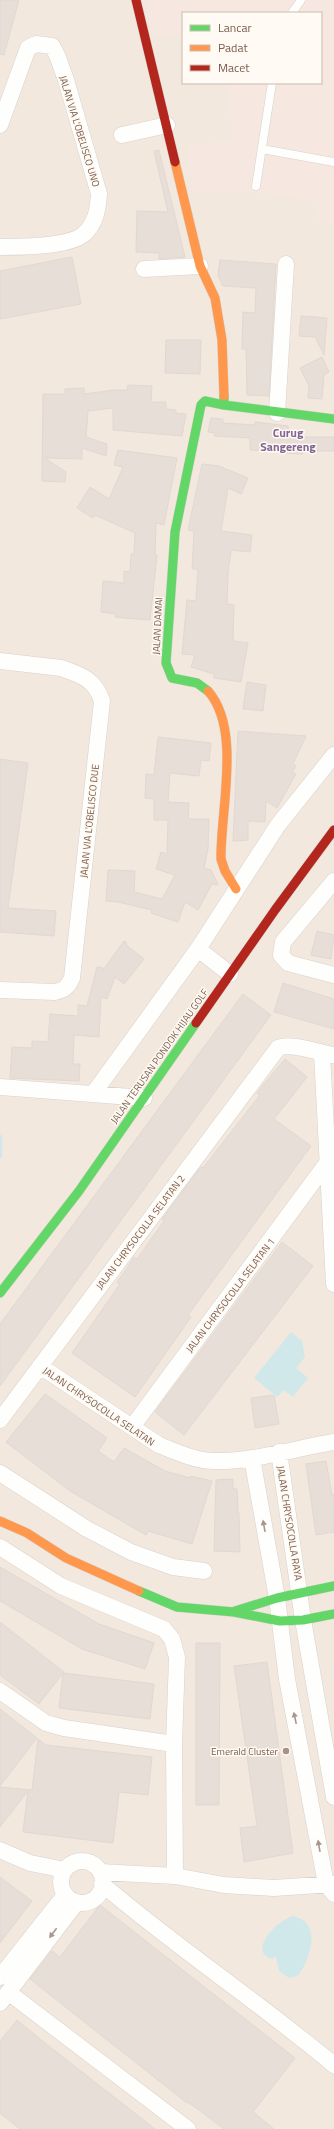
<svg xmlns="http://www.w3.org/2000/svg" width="334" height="2129" font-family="'Titillium Web',sans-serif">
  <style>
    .residential { fill: #f2e8de; fill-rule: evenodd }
    .commercial { fill: #f6e8e1 }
    .water { fill: #d0e8ea }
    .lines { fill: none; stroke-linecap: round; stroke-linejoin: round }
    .stream { stroke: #d0e8ea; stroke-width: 4.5 }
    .building { fill: #e6ded7; stroke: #e2d8d2 }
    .lane-casing { stroke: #d7d1cb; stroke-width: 9 }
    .street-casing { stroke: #d7d1cb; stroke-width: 17 }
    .fast-casing { stroke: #d9d2cb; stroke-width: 10 }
    .slow-casing { stroke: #d9d2cb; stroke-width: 10 }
    .jam-casing { stroke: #d9d2cb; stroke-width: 10 }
    .lane { stroke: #fefefd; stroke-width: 8 }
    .street { stroke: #fefefd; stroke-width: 16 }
    .fast { stroke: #63d668; stroke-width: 9 }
    .slow { stroke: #ff974d; stroke-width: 9 }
    .jam { stroke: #b3261e; stroke-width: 9 }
    .oneway { fill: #a8958b }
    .poi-dot { fill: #a69286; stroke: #fffaf3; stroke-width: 1.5 }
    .labels { text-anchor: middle; stroke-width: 3; stroke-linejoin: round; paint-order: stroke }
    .street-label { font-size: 10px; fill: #7a5c4d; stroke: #fffaf3 }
    .poi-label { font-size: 10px; fill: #7a5c4d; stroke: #fffaf3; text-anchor: end }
    .quarter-label { font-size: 12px; font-weight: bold; fill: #846695; stroke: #fffaf3 }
  </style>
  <rect width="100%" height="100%" fill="#f9f5f0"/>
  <path class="residential" d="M0,0H334V2129H0ZM183,13H321V83H183Z"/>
  <path class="commercial" d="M147,0H334V225L318,220L319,201L268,193L194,190L187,147L234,139L227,83H321V13H183V33L151,38Z"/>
  <path class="water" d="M291,1332L302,1341L305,1357L296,1368L308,1378L293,1397L284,1390L277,1397L254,1378Z
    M293,1916C323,1922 310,1958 299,1975L289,1978L279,1971L276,1957L271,1959C247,1950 279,1919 293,1916Z"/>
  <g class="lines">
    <path class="stream" d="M0,1137V1156"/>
  </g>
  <path class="building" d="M0,0H19L4,55L0,54Z
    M159,150L185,257L159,259V253L136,252L137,211L168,212L154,151Z
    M72,257L81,304L0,319V271Z
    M220,260L276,264L269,396L247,395L246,349H242L243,312L255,313L256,288L223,286L218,276Z
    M301,316L327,318L324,355L315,337L299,336Z
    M166,340H201L200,374L165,373Z
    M322,357L329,372L324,375L322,399L308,398L309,386L300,368Z
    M128,385L152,386L151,402H166V409L176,410V413L186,414L182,436L113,430V408L88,411L86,437L107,444L106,456L82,448V459L45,458L66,472L65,482L42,481L43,394H65V389L84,388V394L114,390H127Z
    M211,418L223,419V423L255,425V422L288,426L289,437H334V451H303V454L280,453V451L250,450V438L214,436L215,433L208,432Z
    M118,450L177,458L164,525L156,523L155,555H157L150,620L124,618L115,617L116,614L101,612L103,581L124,583V571L130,572L131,554H134L135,533L95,515L93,518L77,508L90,487L109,499L123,467L114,465Z
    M202,464L219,466L248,478L241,494L228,488L221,531L252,535L250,552L231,550L228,574L227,604L234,605L233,641L248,643L241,682L214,678V674L191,667L195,655L182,654L187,600L196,601L198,569H192L194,531L188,530Z
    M247,682L266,685L263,711L243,709Z
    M238,731L306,736L293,764L296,766L292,772L296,774L277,808L266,801L265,822L248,821V840L233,841Z
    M158,737L211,743L209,761L201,760L199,776L170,773L168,802L189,803L188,819H209L208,849L204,868L211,870L218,884V885L212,884L198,910L185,902L178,922L151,913L152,910L118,902L106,901L108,870L135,871L134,892L162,899L175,875L156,869L161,852L167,854L168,820H154V799L145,798L146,774L154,775Z
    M0,759L28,763L8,908L56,911L54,936L0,932Z
    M317,931L334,935L331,959L311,955Z
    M124,941L126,942V945L144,959L124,984L115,977L107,999L101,997L99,1037L74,1035L73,1064H80L79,1081L10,1078L12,1047L32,1048V1041L48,1042L50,1014L78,1016V1005L87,1006L97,967L103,968V970Z
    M283,983L334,999V1029L274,1012Z
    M243,994L271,1015L0,1386V1324Z
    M285,1059L307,1077L274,1119L311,1146L188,1315L191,1317L135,1397L72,1353L120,1284L117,1282L127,1268L134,1257L137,1259L164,1221L162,1219L201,1167L203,1168L260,1095L257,1093L263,1085Z
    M282,1242L313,1266L184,1435L155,1412Z
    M45,1394L107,1438L98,1451L114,1462L124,1448L165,1471L190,1478L191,1476L212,1481L192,1544L148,1531L146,1535L70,1491L6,1442Z
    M274,1395L279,1424L255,1428L251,1398Z
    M326,1461L332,1495L334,1494V1532L316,1535L306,1464Z
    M233,1479V1489H237L238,1513H239L240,1552L214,1551L216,1480Z
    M0,1567L99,1624L154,1643L145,1669L82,1649L0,1601Z
    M0,1622L64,1672L39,1704L0,1675Z
    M196,1643H220L219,1805H196Z
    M267,1662L293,1853L244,1862L240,1828L257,1826L234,1666Z
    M63,1673L154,1684L150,1719L59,1708Z
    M0,1709L37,1738L0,1786Z
    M38,1739L46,1745L152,1757L148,1795L119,1792L113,1843L23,1832L28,1791L0,1827V1787L32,1790Z
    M0,1877L32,1901L0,1943Z
    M100,1905L295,2058L253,2112L274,2129H224L188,2102L187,2103L30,1979L52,1951L60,1957Z
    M17,2020L40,2039L155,2129H20L0,2113V2041Z"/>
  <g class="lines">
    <defs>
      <path id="lane" d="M292,13L301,0
        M262,149L334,162
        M256,186L272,83"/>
      <path id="street" d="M0,125L28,48L36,44L52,46L57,55L66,80L99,194C98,209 96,223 84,234C69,247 20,247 0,247
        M122,135L167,125
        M144,269L200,266
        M277,413L286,264
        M0,661L61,668C81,675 95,679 102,701L72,978C68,987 64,990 55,992L0,990
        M334,881L283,942L281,955L288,963L334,975
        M198,949L230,974
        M322,1053L334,1284
        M0,1087L144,1098
        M93,1094L198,949L278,825L334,755
        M40,1366L159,1445C176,1452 197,1461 215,1461C252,1462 297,1448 334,1442
        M0,1420L278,1048C290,1042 320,1053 334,1055
        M132,1427L327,1163
        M279,1452L303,1620L334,1797
        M252,1458L277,1598L287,1679L326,1884L334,1894
        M0,1473L87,1529L131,1552L173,1567L204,1571
        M0,1547L61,1586L164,1629L172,1639L177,1657L174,1744L175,1876
        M0,1691L46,1723L64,1728L174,1744
        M0,1850L30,1863L65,1870
        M61 1882a21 21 0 1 1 42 0a21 21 0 1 1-42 0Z
        M100,1872L175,1876L224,1885L274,1888L334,1884
        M102,1884C177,1948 259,2002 334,2065
        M0,1977L65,1895
        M8,1992L188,2129
        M0,2003L77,1902"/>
      <path id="fast" d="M224,396V405L334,419
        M208,691L197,683L172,678L166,663L175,532L201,405L205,401L224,405
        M0,1293L79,1191L196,1023
        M139,1591L177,1607L234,1612L280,1621L303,1620L334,1614
        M235,1611L277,1598L334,1586"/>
      <path id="slow" d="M175,162L200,266L215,298L222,340L224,396
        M208,691C242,729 220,812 221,859L225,871L236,889
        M0,1521L27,1533L66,1558L139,1591"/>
      <path id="jam" d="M136,0L175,162
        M196,1023L275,910L334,830"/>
    </defs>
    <use href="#lane" class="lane-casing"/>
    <use href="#street" class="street-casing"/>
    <use href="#fast" class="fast-casing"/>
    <use href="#slow" class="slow-casing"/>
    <use href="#jam" class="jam-casing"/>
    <use href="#lane" class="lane"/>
    <use href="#street" class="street"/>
    <use href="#fast" class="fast"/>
    <use href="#slow" class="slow"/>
    <use href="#jam" class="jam"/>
  </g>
  <defs><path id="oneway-solid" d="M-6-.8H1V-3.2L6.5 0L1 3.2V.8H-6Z"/></defs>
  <g class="oneway">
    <use href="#oneway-solid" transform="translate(264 1526) rotate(-100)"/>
    <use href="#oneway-solid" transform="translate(295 1718) rotate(-102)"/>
    <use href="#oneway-solid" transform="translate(319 1846) rotate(-100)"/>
    <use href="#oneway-solid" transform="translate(53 1933) rotate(127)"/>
  </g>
  <circle class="poi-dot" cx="286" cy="1751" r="4"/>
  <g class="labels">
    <g class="street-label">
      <text transform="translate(80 131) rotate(73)" y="4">JALAN VIA L'OBELISCO UNO</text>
      <text transform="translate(157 626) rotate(-87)" y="4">JALAN DAMAI</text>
      <text transform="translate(89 821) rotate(-84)" y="4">JALAN VIA L'OBELISCO DUE</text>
      <text transform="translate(159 1056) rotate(-55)" y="4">JALAN TERUSAN PONDOK HIJAU GOLF</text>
      <text transform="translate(140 1232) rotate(-53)" y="4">JALAN CHRYSOCOLLA SELATAN 2</text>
      <text transform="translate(230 1295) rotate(-53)" y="4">JALAN CHRYSOCOLLA SELATAN 1</text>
      <text transform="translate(99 1406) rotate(34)" y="4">JALAN CHRYSOCOLLA SELATAN</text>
      <text transform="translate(290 1523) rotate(81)" y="4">JALAN CHRYSOCOLLA RAYA</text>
    </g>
    <g class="poi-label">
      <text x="278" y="1755">Emerald Cluster</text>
    </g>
    <g class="quarter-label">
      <text x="288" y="437">Curug<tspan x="288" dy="14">Sangereng</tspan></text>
    </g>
  </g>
  <rect x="182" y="12" width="140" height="72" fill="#fffaf3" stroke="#cabbb1"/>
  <rect x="190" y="25" width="20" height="6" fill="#63d668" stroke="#cabbb1"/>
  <text x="218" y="32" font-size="12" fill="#7a5c4d">Lancar</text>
  <rect x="190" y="45" width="20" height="6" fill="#ff974d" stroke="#cabbb1"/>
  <text x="218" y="52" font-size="12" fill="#7a5c4d">Padat</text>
  <rect x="190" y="65" width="20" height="6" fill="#b3261e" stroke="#cabbb1"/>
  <text x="218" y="72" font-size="12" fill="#7a5c4d">Macet</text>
</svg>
